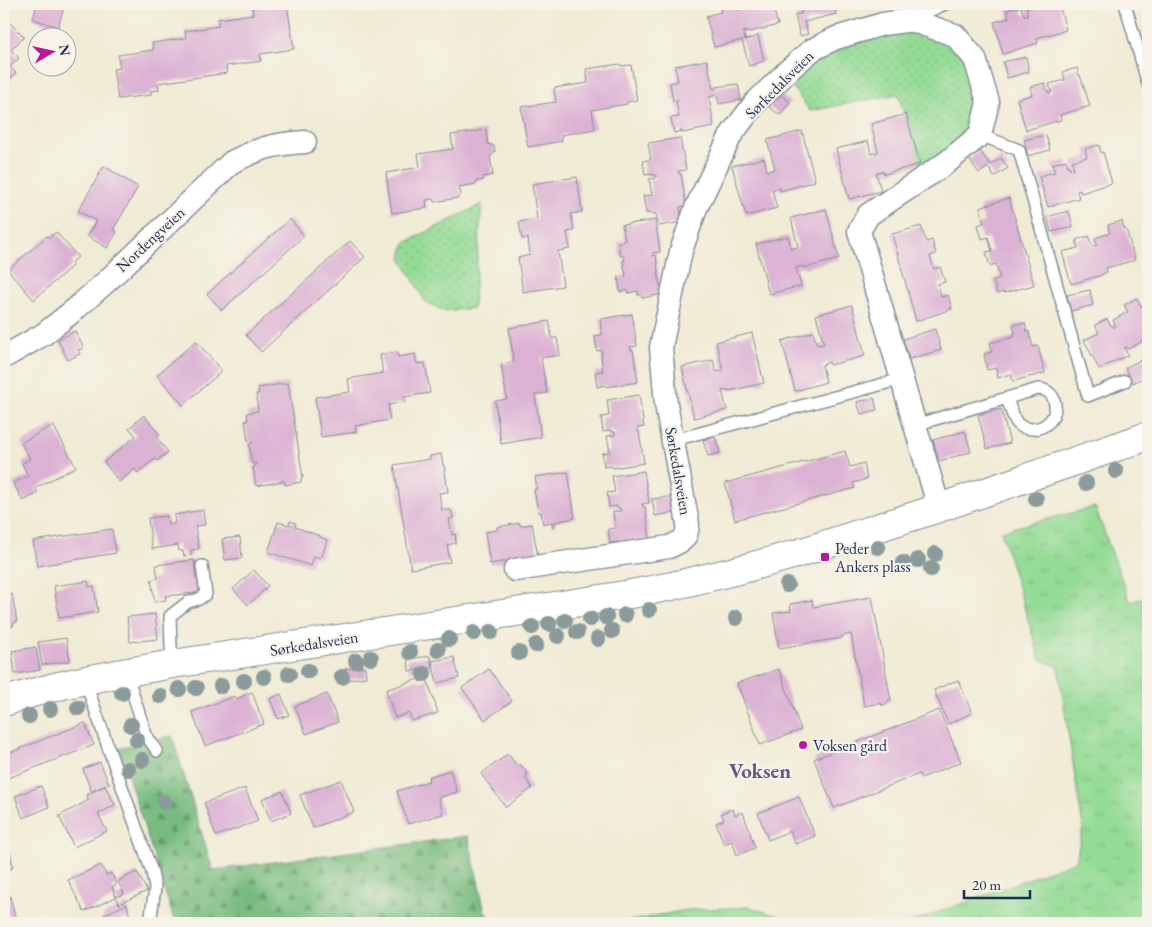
<svg xmlns="http://www.w3.org/2000/svg" width="1152" height="927" font-family="'EB Garamond',serif">
  <style>
    .grass { fill: url(#grass-tufts); stroke: #58857a }
    .forest { fill: url(#forest-firs); stroke: #49756e }
    .park { fill: url(#park-dots); stroke: #58857a }
    .building { fill: #dcb2d4 }
    .lines { fill: none; stroke-linecap: round; stroke-linejoin: round }
    .lane-casing { stroke: #868d99; stroke-width: 14 }
    .street-casing { stroke: #868d99; stroke-width: 25 }
    .secondary-casing { stroke: #868d99; stroke-width: 30 }
    .lane { stroke: #fff; stroke-width: 11 }
    .street { stroke: #fff; stroke-width: 22 }
    .secondary { stroke: #fff; stroke-width: 28 }
    .tree { fill: #8b9b9b }
    .poi-dot { fill: #b5179e; stroke: #f7f3e8; stroke-width: 2 }
    .labels { text-anchor: middle; stroke-width: 4.5; stroke-linejoin: round; paint-order: stroke }
    .street-label { font-size: 16px; fill: #1b2f5e; stroke: #f7f3e8 }
    .poi-label { font-size: 16px; fill: #1b2f5e; stroke: #f7f3e8; text-anchor: start }
    .district-label { font-size: 21px; font-weight: bold; fill: #5f5d87; stroke: #f7f3e8 }
  </style>
  <defs>
    <pattern id="grass-tufts" width="24" height="20" patternUnits="userSpaceOnUse" patternTransform="scale(1.25)"><rect width="24" height="20" fill="#94db95"/><path d="M3 7l-1-3M5 7V3M7 7l1-3M15 17l-1-3M17 17v-4M19 17l1-3" fill="none" stroke="#7fbc83"/></pattern>
    <pattern id="forest-firs" width="22" height="20" patternUnits="userSpaceOnUse" patternTransform="scale(1.25)"><rect width="22" height="20" fill="#77bb7e"/><path d="M5 1l3.5 6h-7zM16 11l3.5 6h-7z" fill="#61986a"/></pattern>
    <pattern id="park-dots" width="8" height="8" patternUnits="userSpaceOnUse" patternTransform="scale(1.25)"><rect width="8" height="8" fill="#94db95"/><path d="M2 2h.1M6 6h.1" fill="none" stroke="#7fbc83" stroke-width="1.8" stroke-linecap="round"/></pattern>
  </defs>
  <rect width="100%" height="100%" fill="#f7f3e8"/>
  <filter id="ink" filterUnits="userSpaceOnUse"><feTurbulence type="fractalNoise" baseFrequency=".02" numOctaves="2"/><feDisplacementMap in="SourceGraphic" scale="10" xChannelSelector="R" yChannelSelector="G"/><feConvolveMatrix kernelMatrix="1 2 1 2 8 2 1 2 1" color-interpolation-filters="sRGB"/></filter>
  <filter id="wash" filterUnits="userSpaceOnUse"><feTurbulence type="fractalNoise" baseFrequency=".0096" numOctaves="4" result="noise"/><feDisplacementMap in="SourceGraphic" scale="20" xChannelSelector="R" yChannelSelector="G"/><feGaussianBlur stdDeviation="1.12" result="paint"/><feColorMatrix in="noise" values="0 0 0 0 0 0 0 0 0 0 0 0 0 0 0 0 0 1.4 0 .05"/><feComposite in="paint" operator="in"/></filter>
  <g filter="url(#wash)">
    <rect width="100%" height="100%" fill="#f0ebd4"/>
    <path class="grass" d="M1095,507L1130,602L1148,596V923H910L1076,861L1083,827L1058,667L1040,659L1001,531Z
      M749,907L800,923H619L687,910Z"/>
    <path class="forest" d="M172,736L213,870L468,836L485,912L496,923H175L119,748Z"/>
    <path class="park" d="M916,31L948,40L968,62L979,102L971,132L921,168L898,94L810,111L788,81L819,55L888,33Z
      M482,204L473,308L444,311L425,301L401,258L405,243Z"/>
    <g id="blocks">
      <path class="building" d="M37,4H65L58,27L33,19Z
        M277,4H287L294,49L260,54L261,61L226,66L227,73L158,83L159,90L151,91V95L118,99L113,69L120,68L118,55L153,50L152,43L186,38L185,31L219,26L218,19L253,14L252,7Z
        M719,4H734L735,8H737V10L740,9L739,4H772L778,25L746,33V31L743,32L745,40L758,36L764,61L749,66L742,40L714,47L706,16L721,12Z
        M799,4H849L837,8L836,5L834,6L836,14L804,22L808,34L800,36L795,15L802,13Z
        M1039,4H1059L1066,30L1037,38L1038,43L1003,54L994,22L1009,18L1007,10L1021,6L1023,14L1024,13L1025,16L1028,15L1026,8Z
        M9,22L24,37L11,50L19,58L10,67L16,73L9,80L11,82L6,86L9,88L4,93V23L6,25Z
        M1026,57L1029,72L1007,78L1003,62Z
        M707,60L713,89H716V87L738,84L741,100L719,104L717,95L709,97L714,127L682,133V131L674,133L671,118L679,117L676,101H678V100L673,101L670,83L678,81L675,66Z
        M620,64L621,66L631,65L637,100L627,102V104L592,110L595,129L561,135L562,141L528,147L521,107L556,102L554,88L588,83L586,69Z
        M1077,68L1079,76L1080,75L1090,106L1060,115L1061,120L1026,130L1017,99L1032,95L1030,87L1044,83L1046,91L1048,90L1049,93L1052,92L1049,84L1065,80L1063,72Z
        M779,94L790,102L780,115L769,107Z
        M906,114L920,164L884,174L883,171L876,173L881,191L849,199L836,149L868,141L871,154L878,152L871,124Z
        M486,130L488,144L494,146L495,149V152L490,157L493,175L483,177L484,180L476,181V184L459,187L461,194L458,198L434,202V199L426,200L427,208L392,213L386,173L420,167L418,154L453,149L451,135Z
        M802,131L815,181L780,191V188L772,190L777,208L746,216L732,166L764,158L767,171L775,169L767,140Z
        M1046,135L1050,150L1028,156L1024,140Z
        M680,138L686,170L678,171L679,174H681L686,206L680,207L682,222L659,226L656,214L646,213L643,196L652,195L649,179L656,178V175L653,176V174L645,175L643,161L651,159L648,143Z
        M1099,145L1101,153L1103,152L1112,183L1081,193L1080,190L1077,191L1079,198L1048,207L1039,176L1055,172L1052,164L1066,160L1068,167H1070L1071,170L1074,169L1072,161L1087,157L1085,149Z
        M980,151L990,165L1001,158L1008,168L994,177L988,167L979,173L969,159Z
        M104,166L138,187L113,230L117,232L107,248L87,236L96,221L78,211Z
        M577,177L582,212L571,214L574,231L567,232L570,249L558,251L563,286L523,292L518,258L530,255L528,238L522,239L519,222L537,219L532,184Z
        M1009,198L1034,285L1004,293V292L997,294L993,280L1000,278L996,264L990,266L986,252L992,251L988,237L982,239L978,225L984,223L980,207Z
        M826,209L839,259L804,268L803,266L796,268L801,286L769,294L756,244L788,236L791,249L798,247L791,218Z
        M1069,211L1073,227L1051,232L1047,217Z
        M290,219L304,236L222,310L207,294Z
        M655,220L660,252L653,253V256L656,255L660,286H662L663,294L642,298L641,295H638V291L628,293V290L620,292L618,277L626,276L623,261L625,260L624,256H620L618,242L625,241L622,225Z
        M1122,221L1124,229H1126L1135,260L1106,268L1107,272L1102,274V275L1071,284L1062,252L1078,248L1076,240L1089,236L1091,244H1093L1094,246L1097,245L1095,238L1110,233L1108,225Z
        M921,226L926,242L932,240L936,254L930,256L934,269L940,267L945,282L938,284L941,297L948,295L952,309L916,321L892,234Z
        M56,232L78,257L71,263L73,265L34,300L8,270L47,236L49,238Z
        M350,241L365,257L261,352L246,335Z
        M1090,290L1093,305L1071,311L1067,295Z
        M1137,298L1141,306L1142,305L1148,317V338L1128,349L1127,347L1124,348L1128,355L1099,369L1084,340L1099,333L1095,325L1107,319L1111,326L1113,325L1114,328L1116,326L1113,320L1128,312L1124,305Z
        M852,305L865,356L830,365L829,362L822,365L826,382L795,391L782,341L813,332L817,345L824,344L816,315Z
        M632,314L637,346L630,347L631,350H633L638,382L606,387L605,385L597,387L595,372L603,371L601,355H602L601,350L597,351L595,336L602,335L600,319Z
        M549,321L552,338H557L560,355L541,358L547,393L535,395L541,437L501,444L495,401L507,399L501,364L514,362L509,328Z
        M1025,323L1027,332L1029,331L1033,347L1038,346L1045,373L1013,381L1011,374L998,378L996,368L987,370L984,354L992,352L990,343L1014,337V334H1015L1013,325Z
        M935,329L941,350L909,359L903,339Z
        M75,331L84,348L78,350L80,354L68,360L58,340Z
        M752,333L764,383L729,391V390L722,391L727,410L694,418L682,367L713,360L716,372L723,370L716,342Z
        M196,341L222,371L183,405L157,375Z
        M397,352L398,357L415,354L417,364L425,363L430,393L404,397L405,402L388,405L390,420L355,426L356,432L321,437L315,397L350,392L348,379L383,373L380,355Z
        M1148,356V375L1133,383L1125,368Z
        M288,383L303,478H301V482L285,485L284,481L256,486L253,467L256,466V463L252,464L249,444L252,443V440L248,441L245,421L248,420L247,413L258,411L256,394H259L258,388Z
        M639,395L644,427L637,428V431H639L644,463L613,468L612,466L604,467L602,453L610,452L607,436L615,435V432H612L611,430L603,432L601,417L609,416L607,400Z
        M874,398L877,410L861,414L857,402Z
        M1001,409L1010,443L987,449L978,415Z
        M144,415L160,435L156,437L168,452L157,461L155,459L137,473L135,469L119,482L104,462L136,436L129,428Z
        M53,425L76,467L35,488L38,493L23,501L13,483L28,476L22,463L30,459L21,443Z
        M965,431L971,452L939,461L933,440Z
        M715,437L720,453L708,456L703,440Z
        M845,451L850,467L864,463L867,479L853,483L855,488L735,520L725,483Z
        M441,454L443,465H444L448,492L439,493L442,510H451L453,518L449,519L452,535L455,534L456,543L447,545L450,562L411,569L394,465L430,459V456Z
        M644,471L649,503L642,504L643,507H645L650,539L618,544V542L610,543L608,529L615,528L613,512L621,511L620,508H617V506L609,507L607,493L615,492L612,476Z
        M568,472L575,518L555,522V526L552,527V522L543,524L541,512H538L536,500L534,490L537,489L535,477Z
        M674,496L677,512L655,516L652,499Z
        M203,510L205,525L195,526L199,549L191,550L192,555L184,556L183,551H179L178,545L152,549L148,518L167,516L168,525L175,523L174,515Z
        M290,521L296,523L295,527L320,536V537L327,540L322,556H321L320,558L314,556L311,566L268,552L278,522L289,525Z
        M520,523V526L532,524L538,556L490,564L485,532L497,530V527Z
        M112,529L116,553L37,566L33,541Z
        M240,537L242,558L225,560L222,539Z
        M194,560L196,579L201,578L203,592L165,596L166,600L155,602L151,580L158,578L156,565Z
        M254,570L268,586L248,605L233,589Z
        M88,581L89,587L94,586L98,612L59,618L54,586Z
        M12,594L17,622L13,623L14,626L6,627L5,624H4V595Z
        M872,597L891,701L887,702V704L881,705V703L864,706L851,634L842,636V638L779,648L773,613L791,611L790,604L812,600L813,607Z
        M155,614L158,639L130,642L127,617Z
        M66,638L70,661L42,665L38,642Z
        M36,647L40,670L15,674L12,651Z
        M430,656L432,668L409,671L408,659Z
        M454,657L459,678L437,683L432,661Z
        M365,667L366,677L346,680L345,669Z
        M489,669L512,701L485,720L462,688Z
        M779,669L801,730L760,745L737,683Z
        M418,679L420,682L427,679L438,713L412,721L409,713L395,718L386,690Z
        M958,680L972,713L948,724L934,690Z
        M252,692L264,724L205,746L192,712L235,696L237,699Z
        M281,694L289,715L278,719L270,699Z
        M327,694L338,722L306,734L295,706Z
        M939,710L961,762L921,778L919,774L834,808L814,759Z
        M85,723L94,745L8,778L7,774L4,776V755Z
        M508,754L517,766L520,764L528,775L525,777L532,788L506,807L481,774Z
        M100,762L109,784L91,791L83,769Z
        M450,770L457,792L438,798L443,814L408,824L397,791L429,781L428,777Z
        M341,780L354,812L313,828L300,795Z
        M41,786L49,807L23,818L15,796Z
        M105,786L115,805L98,814L107,831L74,847L59,816L89,800L86,795Z
        M245,788L258,821L216,836L204,803Z
        M282,791L291,813L271,821L262,799Z
        M799,797L815,836L795,844L790,831L768,840L758,813Z
        M733,809L735,815L743,812L755,848L737,855L732,841L724,844L716,823L724,820L721,813Z
        M10,853L13,868L4,870V855Z
        M101,865L106,875L111,873L117,884L112,887L116,897L84,912L68,880Z
        M137,872L147,891L119,904L116,897L124,894L118,881Z
        M10,895L16,923H4V896Z
        M127,904L130,918L105,923L103,915Z"/>
    </g>
  </g>
  <g filter="url(#ink)">
    <use href="#blocks" fill-opacity="0" stroke="#868d99" stroke-width="1"/>
    <g class="lines">
      <defs>
        <path id="lane" d="M1125,4L1148,84
          M913,21L918,16L945,4
          M980,135L1019,150L1088,396L1125,381
          M915,425L1038,389C1062,389 1061,427 1033,429C1027,429 1022,428 1018,424C1012,418 1010,406 1007,398
          M674,440L902,379
          M173,664L171,647L170,616L188,602L199,599L206,594L202,566
          M126,672L146,735L157,751
          M85,680L108,747L152,872L155,888L150,923"/>
        <path id="street" d="M4,357L44,334L73,311L107,281L232,162C260,148 273,144 305,142
          M515,570L669,547C683,541 687,539 688,524L666,404L661,347L681,251L696,208L731,135L755,103L791,68L812,50L836,38L883,24L905,21H913L955,35L975,59L988,102L980,135L946,163L868,215L859,231L939,508"/>
        <path id="secondary" d="M4,702C58,683 116,674 173,664L568,604L631,594L672,586L739,570L796,554L939,508L1148,436"/>
      </defs>
      <use href="#lane" class="lane-casing"/>
      <use href="#street" class="street-casing"/>
      <use href="#secondary" class="secondary-casing"/>
      <use href="#lane" class="lane"/>
      <use href="#street" class="street"/>
      <use href="#secondary" class="secondary"/>
    </g>
    <g class="tree">
      <circle cx="1116" cy="471" r="8"/>
      <circle cx="1086" cy="483" r="8"/>
      <circle cx="1036" cy="499" r="8"/>
      <circle cx="878" cy="547" r="8"/>
      <circle cx="935" cy="554" r="8"/>
      <circle cx="918" cy="560" r="8"/>
      <circle cx="903" cy="563" r="8"/>
      <circle cx="931" cy="569" r="8"/>
      <circle cx="787" cy="585" r="8"/>
      <circle cx="649" cy="610" r="8"/>
      <circle cx="625" cy="615" r="8"/>
      <circle cx="606" cy="617" r="8"/>
      <circle cx="736" cy="618" r="8"/>
      <circle cx="590" cy="619" r="8"/>
      <circle cx="565" cy="621" r="8"/>
      <circle cx="549" cy="624" r="8"/>
      <circle cx="532" cy="627" r="8"/>
      <circle cx="612" cy="631" r="8"/>
      <circle cx="491" cy="632" r="8"/>
      <circle cx="577" cy="632" r="8"/>
      <circle cx="474" cy="633" r="8"/>
      <circle cx="558" cy="636" r="8"/>
      <circle cx="449" cy="639" r="8"/>
      <circle cx="598" cy="639" r="8"/>
      <circle cx="536" cy="645" r="8"/>
      <circle cx="438" cy="650" r="8"/>
      <circle cx="410" cy="652" r="8"/>
      <circle cx="519" cy="653" r="8"/>
      <circle cx="371" cy="658" r="8"/>
      <circle cx="356" cy="661" r="8"/>
      <circle cx="308" cy="671" r="8"/>
      <circle cx="289" cy="674" r="8"/>
      <circle cx="424" cy="674" r="8"/>
      <circle cx="264" cy="677" r="8"/>
      <circle cx="342" cy="677" r="8"/>
      <circle cx="244" cy="681" r="8"/>
      <circle cx="221" cy="686" r="8"/>
      <circle cx="196" cy="688" r="8"/>
      <circle cx="179" cy="689" r="8"/>
      <circle cx="122" cy="693" r="8"/>
      <circle cx="160" cy="696" r="8"/>
      <circle cx="78" cy="708" r="8"/>
      <circle cx="50" cy="709" r="8"/>
      <circle cx="29" cy="716" r="8"/>
      <circle cx="131" cy="725" r="8"/>
      <circle cx="137" cy="740" r="8"/>
      <circle cx="142" cy="760" r="8"/>
      <circle cx="128" cy="769" r="8"/>
      <circle cx="164" cy="802" r="8"/>
    </g>
  </g>
  <g class="poi-dot">
    <rect x="820" y="552" width="10" height="10" rx="2.5"/>
    <circle cx="803" cy="745" r="5"/>
  </g>
  <g class="labels">
    <g class="street-label">
      <text transform="translate(779 84) rotate(-45)" y="6">Sørkedalsveien</text>
      <text transform="translate(150 239) rotate(-43)" y="6">Nordengveien</text>
      <text transform="translate(679 471) rotate(80)" y="6">Sørkedalsveien</text>
      <text transform="translate(314 643) rotate(-9)" y="6">Sørkedalsveien</text>
    </g>
    <g class="poi-label">
      <text x="835" y="554">Peder<tspan x="835" dy="18">Ankers plass</tspan></text>
      <text x="813" y="751">Voksen gård</text>
    </g>
    <g class="district-label">
      <text x="760" y="778">Voksen</text>
    </g>
  </g>
  <rect width="1152" height="927" fill="none" stroke="#f7f3e8" stroke-width="20"/>
  <g transform="translate(52 52) rotate(81)"><circle r="24" fill="#f7f3e8" stroke="#9fa5b1"/>
  <path d="M0-4L9 19L0 12L-9 19Z" fill="#b5179e"/>
  <text y="-8" font-size="14" font-weight="bold" text-anchor="middle" fill="#1b2f5e">N</text>
  </g>
  <path d="M964 890v8h66v-8" fill="none" stroke="#1b2f5e" stroke-width="2.5"/>
  <text x="972" y="890" font-size="15" fill="#1b2f5e" stroke="#f7f3e8" stroke-width="4" paint-order="stroke">20 m</text>
</svg>
